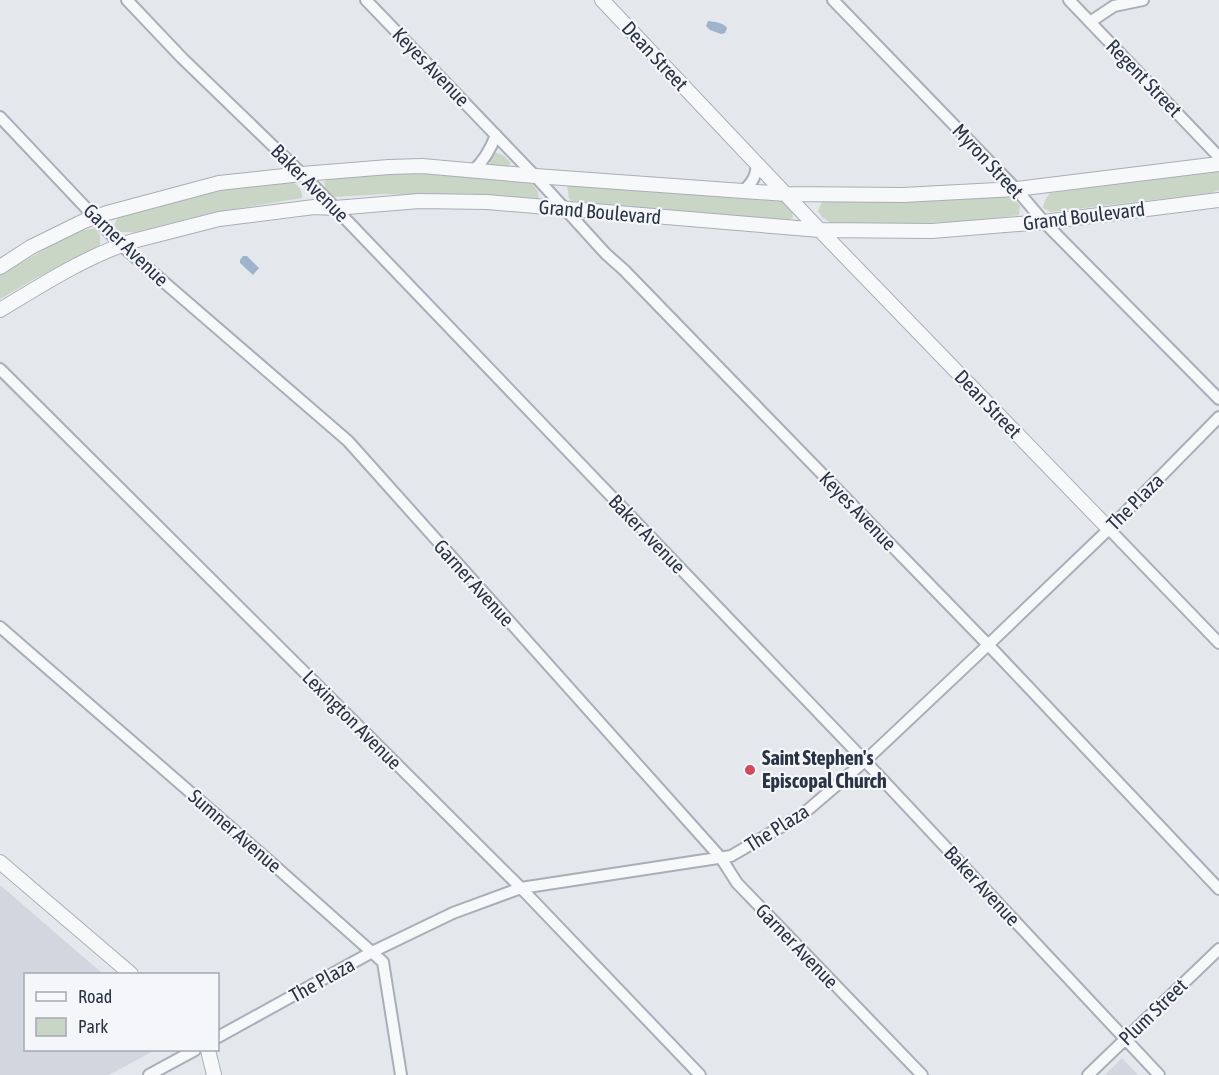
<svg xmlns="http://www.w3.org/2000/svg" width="1219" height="1075" font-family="'Asap Condensed',sans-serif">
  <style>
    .built { fill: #d2d6de }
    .green { fill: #c9d6c5 }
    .water { fill: #9fb4cc }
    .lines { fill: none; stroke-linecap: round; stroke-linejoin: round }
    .minor-casing { stroke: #a9aeb7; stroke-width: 14 }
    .tertiary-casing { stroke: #a9aeb7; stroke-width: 16 }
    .minor { stroke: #f7f8fa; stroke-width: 10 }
    .tertiary { stroke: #f7f8fa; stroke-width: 14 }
    .poi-dot { fill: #d1495b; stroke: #f4f6f9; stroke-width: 2 }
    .labels { text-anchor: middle; stroke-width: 4.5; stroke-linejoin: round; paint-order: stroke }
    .street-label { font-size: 20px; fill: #2b3445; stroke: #f4f6f9 }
    .poi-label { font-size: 20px; font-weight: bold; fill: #2b3445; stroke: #f4f6f9; text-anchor: start }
  </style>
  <rect width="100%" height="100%" fill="#e4e7ec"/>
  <path class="built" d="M0,885L103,974H26V1050H155L109,1075H0Z
    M1122,1058L1138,1075H1105Z"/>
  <path class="green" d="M494,152L503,155L511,163L508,167L490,165L489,158Z
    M1218,170L1219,171V190L1211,193L1051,212L1043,208L1045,200L1050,193Z
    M406,171L531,182L538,192L539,200L531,201L385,194L334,197L326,189L324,182L331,177Z
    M287,180C297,184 302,187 302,198L211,213L135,232H120L114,226L118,216L217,189Z
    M567,185L782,199L792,209L793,218L783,221L575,206L569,198Z
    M1003,195L1014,199L1020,206L1019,215C957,224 894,224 831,223L823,218L818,211L822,202Z
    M95,228L100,236V246L36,278L0,299V275L75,232Z"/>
  <path class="water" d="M708,21C714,22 723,22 727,28L725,33L721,34L710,30L706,26Z
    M243,256H247L259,268L253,275L240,263V260Z"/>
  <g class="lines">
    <defs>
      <path id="minor" d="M127,0L182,58L302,174L335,208L865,761L1159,1075
        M366,0L535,176L606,254L624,270L998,655L1219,889
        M833,0L1016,189L1044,222L1219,399
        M1069,0L1219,157
        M1090,22L1114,6L1143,0
        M0,117L121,245L348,441L721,858L737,883L922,1075
        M473,171C484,161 491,148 496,135
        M744,190C753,182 756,176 757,164
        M0,369L521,888L700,1075
        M1109,529L1219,643
        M0,627L267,859L383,962L401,1075
        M218,1037L372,952L453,913L521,888L731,856L803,814L865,761L988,645L1109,529L1219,417
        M149,1075L195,1050
        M1088,1075L1219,949"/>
      <path id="tertiary" d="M602,0L810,220L1109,529
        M0,267L31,247L84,221L107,213L219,183L302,174L389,167L422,166L535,176L786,194L903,195L1016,189L1219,164
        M0,310C43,284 85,257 133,241L219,219L314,207L335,208L419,201L487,202L820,230L932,231L1044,222L1219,200
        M0,862L131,974
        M208,1050L214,1075"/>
    </defs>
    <use href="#minor" class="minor-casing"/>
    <use href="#tertiary" class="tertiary-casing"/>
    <use href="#minor" class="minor"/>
    <use href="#tertiary" class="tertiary"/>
  </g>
  <circle class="poi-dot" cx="750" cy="770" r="6"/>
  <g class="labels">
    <g class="street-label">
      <text transform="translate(655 56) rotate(47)" y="7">Dean Street</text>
      <text transform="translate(431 67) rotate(46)" y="7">Keyes Avenue</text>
      <text transform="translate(1144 78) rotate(46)" y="7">Regent Street</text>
      <text transform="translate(988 161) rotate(47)" y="7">Myron Street</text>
      <text transform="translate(310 183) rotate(45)" y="7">Baker Avenue</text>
      <text transform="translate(600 212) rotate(5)" y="7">Grand Boulevard</text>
      <text transform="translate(1084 216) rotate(-7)" y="7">Grand Boulevard</text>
      <text transform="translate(126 245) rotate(44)" y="7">Garner Avenue</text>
      <text transform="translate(988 404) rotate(46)" y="7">Dean Street</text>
      <text transform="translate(1135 502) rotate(-45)" y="7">The Plaza</text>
      <text transform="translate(858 511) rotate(46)" y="7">Keyes Avenue</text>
      <text transform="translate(647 534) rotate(46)" y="7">Baker Avenue</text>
      <text transform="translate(474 583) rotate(48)" y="7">Garner Avenue</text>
      <text transform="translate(352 720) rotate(45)" y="7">Lexington Avenue</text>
      <text transform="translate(777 828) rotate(-32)" y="7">The Plaza</text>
      <text transform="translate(235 831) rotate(41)" y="7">Sumner Avenue</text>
      <text transform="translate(982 886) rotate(47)" y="7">Baker Avenue</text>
      <text transform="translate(797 946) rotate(46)" y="7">Garner Avenue</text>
      <text transform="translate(322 980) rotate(-29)" y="7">The Plaza</text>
      <text transform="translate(1153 1012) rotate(-44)" y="7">Plum Street</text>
    </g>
    <g class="poi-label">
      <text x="762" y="765">Saint Stephen's<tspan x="762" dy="23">Episcopal Church</tspan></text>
    </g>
  </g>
  <rect x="24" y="973" width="195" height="78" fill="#f4f6f9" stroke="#a4a8b1" stroke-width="1.5"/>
  <rect x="36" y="992" width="30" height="9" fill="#f7f8fa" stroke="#a4a8b1" stroke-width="1.5"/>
  <text x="78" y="1003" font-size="18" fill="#2b3445">Road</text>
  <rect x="36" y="1018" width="30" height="18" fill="#c9d6c5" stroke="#a4a8b1" stroke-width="1.5"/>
  <text x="78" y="1033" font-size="18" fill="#2b3445">Park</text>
</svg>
